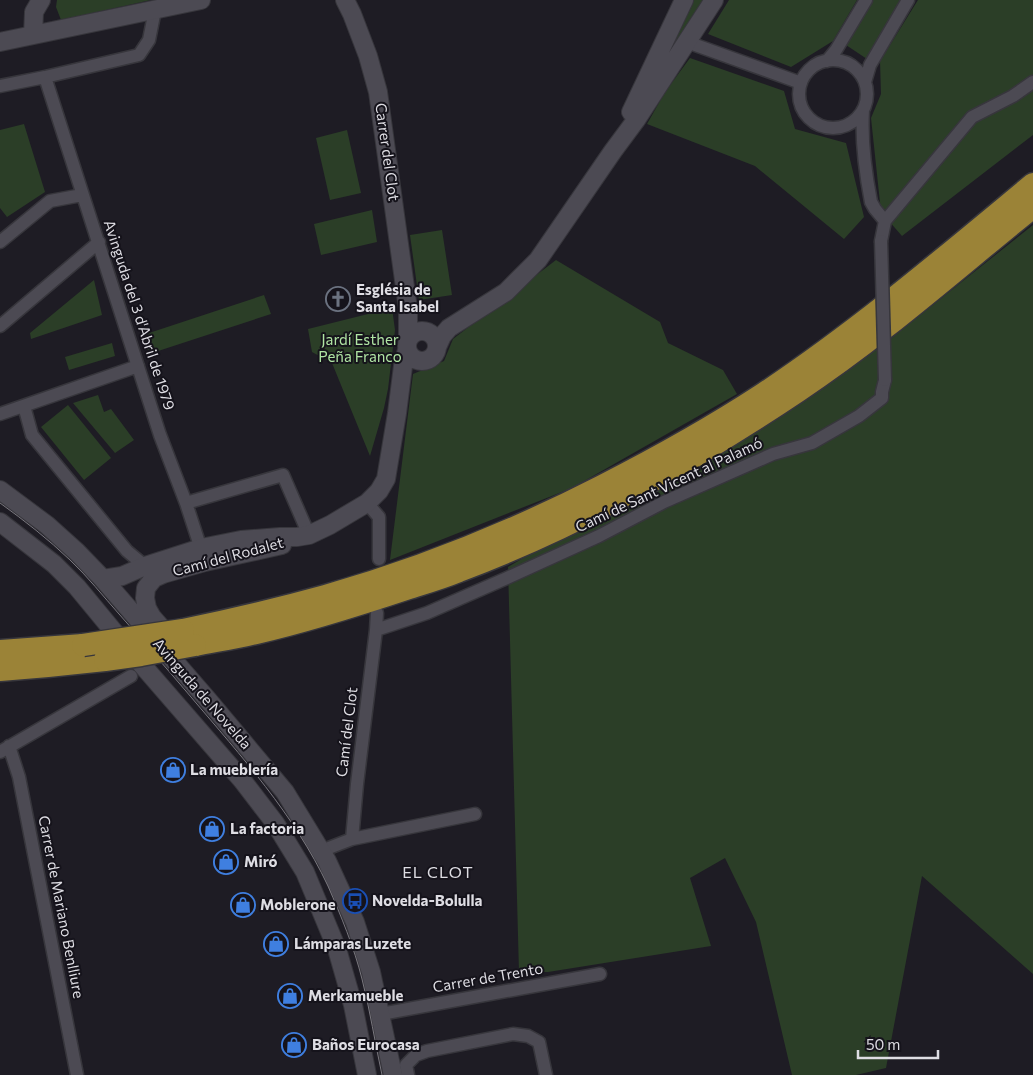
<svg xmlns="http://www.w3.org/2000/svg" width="1033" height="1075" font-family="Commissioner,sans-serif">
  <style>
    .green { fill: #2b3e27 }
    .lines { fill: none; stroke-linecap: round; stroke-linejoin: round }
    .street-casing { stroke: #37363c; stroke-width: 15 }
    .secondary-casing { stroke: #37363c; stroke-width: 20 }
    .highway-casing { stroke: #37363c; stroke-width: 25 }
    .street { stroke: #4c4a53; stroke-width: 12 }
    .secondary { stroke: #4c4a53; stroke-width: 18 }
    .highway { stroke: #9b8337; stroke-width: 22 }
    .tram { stroke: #7a787f; stroke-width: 1 }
    .street-bridge-casing { stroke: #37363c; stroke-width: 15; stroke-linecap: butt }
    .highway-bridge-casing { stroke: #37363c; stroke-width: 25; stroke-linecap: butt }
    .street-bridge { stroke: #4c4a53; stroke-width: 12 }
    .highway-bridge { stroke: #9b8337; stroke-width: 22 }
    .labels { text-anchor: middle; stroke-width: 4; stroke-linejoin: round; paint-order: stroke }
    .street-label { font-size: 15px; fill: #dedde3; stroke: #15131b }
    .poi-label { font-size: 15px; font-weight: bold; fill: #dedde3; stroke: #15131b; text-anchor: start }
    .park-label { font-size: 15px; fill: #b0e4a3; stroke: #15131b }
    .neighbourhood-label { font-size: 16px; letter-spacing: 1px; fill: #dedde3; stroke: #15131b }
  </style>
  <rect width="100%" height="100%" fill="#1e1c24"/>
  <path class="green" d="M57,0H151L61,20L56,7Z
    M688,0H708L650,87Z
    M729,0H857L833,41L791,67L708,34Z
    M873,0H901L867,59L846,45Z
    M918,0H1033V135L902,236L881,212L871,118L881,94L880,61Z
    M690,58L784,91L795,129L846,143L864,217L844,239L755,166L647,124L665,92Z
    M24,124L45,192L7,217L0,208V130Z
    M347,130L361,193L330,200L316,138Z
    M372,210L377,242L321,255L314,224Z
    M1033,225V974L922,876L886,1068L856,1075H792L756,922L725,858L690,878L711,946L548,972H519L508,567L890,339Z
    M442,230L452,295L419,300L410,235Z
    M556,260L660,322L668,343L723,370L737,394L572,488L390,560L413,374L444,361L453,339Z
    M94,280L102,315L31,339L30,333Z
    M264,295L271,314L149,354L143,335Z
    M392,308L395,330L388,389L384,408L370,456L332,363L312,352L308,329Z
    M112,343L115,356L69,370L65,357Z
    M98,395L104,412L111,409L134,440L115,453L73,403Z
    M68,405L111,458L84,480L41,427Z"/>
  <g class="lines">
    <defs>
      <path id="street" d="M687,42L801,83
        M799 94a34 34 0 1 1 68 0a34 34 0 1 1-68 0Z
        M827,61L836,50L866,0
        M45,77L160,435L186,503L203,555
        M865,82L870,65L908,0
        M0,86L45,77L139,55L149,40L155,10
        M863,110C861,141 865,171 871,202L875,209L885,221
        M881,241L885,221L972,117L1013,96L1033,82
        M0,242L50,201L82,195
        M0,326L99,242
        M24,406L32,435L127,551L145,566
        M0,414L138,366
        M186,503L283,475L309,535
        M367,503L379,517V559
        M377,613L376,630L427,613L507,578L599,536L664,502L773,454L812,443L859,416L882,398V392L885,380
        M9,746L19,777L77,1075
        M0,752L131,676
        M352,839L357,784L376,630
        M321,851L352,839L475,814
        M381,1014L600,974
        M408,1075L406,1065L416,1055L427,1051L513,1034L528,1036L539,1042L546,1075"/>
      <path id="secondary" d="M345,0L352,14L368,56L378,92L408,309V338
        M33,35L34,12L41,0
        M0,42L201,0
        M631,112L684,0
        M407 346a15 15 0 1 1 30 0a15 15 0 1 1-30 0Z
        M437,347L442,336L449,328L506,292L538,260L613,151L636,120L714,0
        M0,490L47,525L77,552L103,579L208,700L285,792L327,861L355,922L371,972L393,1075
        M0,522L54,564L77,587L124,644L242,780L275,823L305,872L337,949L353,1005L367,1075
        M103,579L122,576L145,566L201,548L241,540L280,537H297L309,535L330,525L367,503L379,491L386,479L397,413L403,366L407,350
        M166,633L152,617L147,608L145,598L146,588L154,578L163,574L205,562L282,545"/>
      <path id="highway" d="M183,630C231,620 278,609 325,596C421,569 514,531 602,486C657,458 711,428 763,394C858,331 945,257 1033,184
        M195,645C215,641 236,638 256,633C308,621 358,605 409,588C425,583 442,578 459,571C579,526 692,462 798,391C881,336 956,269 1033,207
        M0,651L83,645
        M0,670L48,666L105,660"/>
    </defs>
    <use href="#street" class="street-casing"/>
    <use href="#secondary" class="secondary-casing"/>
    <use href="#highway" class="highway-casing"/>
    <use href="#street" class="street"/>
    <use href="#secondary" class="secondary"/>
    <use href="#highway" class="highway"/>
    <path class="tram" d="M0,503C25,521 48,539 70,560C88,577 103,596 119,614C143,641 167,669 191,697C241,756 294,814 328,886C341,916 354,947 362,979C370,1010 375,1043 382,1075"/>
    <defs>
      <path id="street-bridge" d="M881,241L885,380"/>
      <path id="highway-bridge" d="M83,645L183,630
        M105,660L141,655L195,645"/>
    </defs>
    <use href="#street-bridge" class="street-bridge-casing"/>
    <use href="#highway-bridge" class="highway-bridge-casing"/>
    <use href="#street-bridge" class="street-bridge"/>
    <use href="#highway-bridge" class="highway-bridge"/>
  </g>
  <defs>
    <symbol id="church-ring" viewBox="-11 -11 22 22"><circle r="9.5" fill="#15131b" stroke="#6b7280" stroke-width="1.5"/><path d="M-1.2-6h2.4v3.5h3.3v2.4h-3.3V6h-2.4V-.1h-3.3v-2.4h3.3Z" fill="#6b7280"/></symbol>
    <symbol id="shop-ring" viewBox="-11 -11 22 22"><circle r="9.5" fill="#15131b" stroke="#3f7fe0" stroke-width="1.5"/><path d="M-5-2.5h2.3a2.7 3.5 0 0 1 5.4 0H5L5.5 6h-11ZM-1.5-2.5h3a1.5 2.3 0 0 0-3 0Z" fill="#3f7fe0"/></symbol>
    <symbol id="bus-ring" viewBox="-11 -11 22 22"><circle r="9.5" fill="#15131b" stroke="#1a4fb4" stroke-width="1.5"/><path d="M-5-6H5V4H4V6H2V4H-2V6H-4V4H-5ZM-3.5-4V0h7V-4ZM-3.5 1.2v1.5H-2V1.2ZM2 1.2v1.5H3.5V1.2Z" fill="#1a4fb4"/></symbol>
  </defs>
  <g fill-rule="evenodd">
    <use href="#church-ring" x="324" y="285" width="28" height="28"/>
    <use href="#shop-ring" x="159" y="756" width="28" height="28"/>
    <use href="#shop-ring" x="198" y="815" width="28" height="28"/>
    <use href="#shop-ring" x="212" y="848" width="28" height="28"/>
    <use href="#bus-ring" x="341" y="887" width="28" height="28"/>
    <use href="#shop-ring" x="229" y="891" width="28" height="28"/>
    <use href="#shop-ring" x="262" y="930" width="28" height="28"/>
    <use href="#shop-ring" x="276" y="982" width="28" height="28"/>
    <use href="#shop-ring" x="280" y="1031" width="28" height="28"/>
  </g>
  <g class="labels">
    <g class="street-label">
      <text transform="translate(387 152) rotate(82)" y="5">Carrer del Clot</text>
      <text transform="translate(139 315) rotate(72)" y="5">Avinguda del 3 d'Abril de 1979</text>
      <text transform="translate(669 485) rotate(-25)" y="5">Camí de Sant Vicent al Palamó</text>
      <text transform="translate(228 557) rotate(-15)" y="5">Camí del Rodalet</text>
      <text transform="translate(202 694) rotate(49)" y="5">Avinguda de Novelda</text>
      <text transform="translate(347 732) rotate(-83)" y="5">Camí del Clot</text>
      <text transform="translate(61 907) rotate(79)" y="5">Carrer de Mariano Benlliure</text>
      <text transform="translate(488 978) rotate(-10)" y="5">Carrer de Trento</text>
    </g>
    <g class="poi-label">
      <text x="356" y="295">Església de<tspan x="356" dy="17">Santa Isabel</tspan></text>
      <text x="190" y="775">La mueblería</text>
      <text x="230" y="834">La factoria</text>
      <text x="244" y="867">Miró</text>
      <text x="372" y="906">Novelda-Bolulla</text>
      <text x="260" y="910">Moblerone</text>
      <text x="294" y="949">Lámparas Luzete</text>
      <text x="308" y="1001">Merkamueble</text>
      <text x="312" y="1050">Baños Eurocasa</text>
    </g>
    <g class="park-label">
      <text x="360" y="345">Jardí Esther<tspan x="360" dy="17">Peña Franco</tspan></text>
    </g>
    <g class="neighbourhood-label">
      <text x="438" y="878">EL CLOT</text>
    </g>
  </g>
  <path d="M858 1050v8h80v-8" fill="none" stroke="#dedde3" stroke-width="2.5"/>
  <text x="866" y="1050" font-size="15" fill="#dedde3" stroke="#15131b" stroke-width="4" paint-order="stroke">50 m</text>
</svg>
